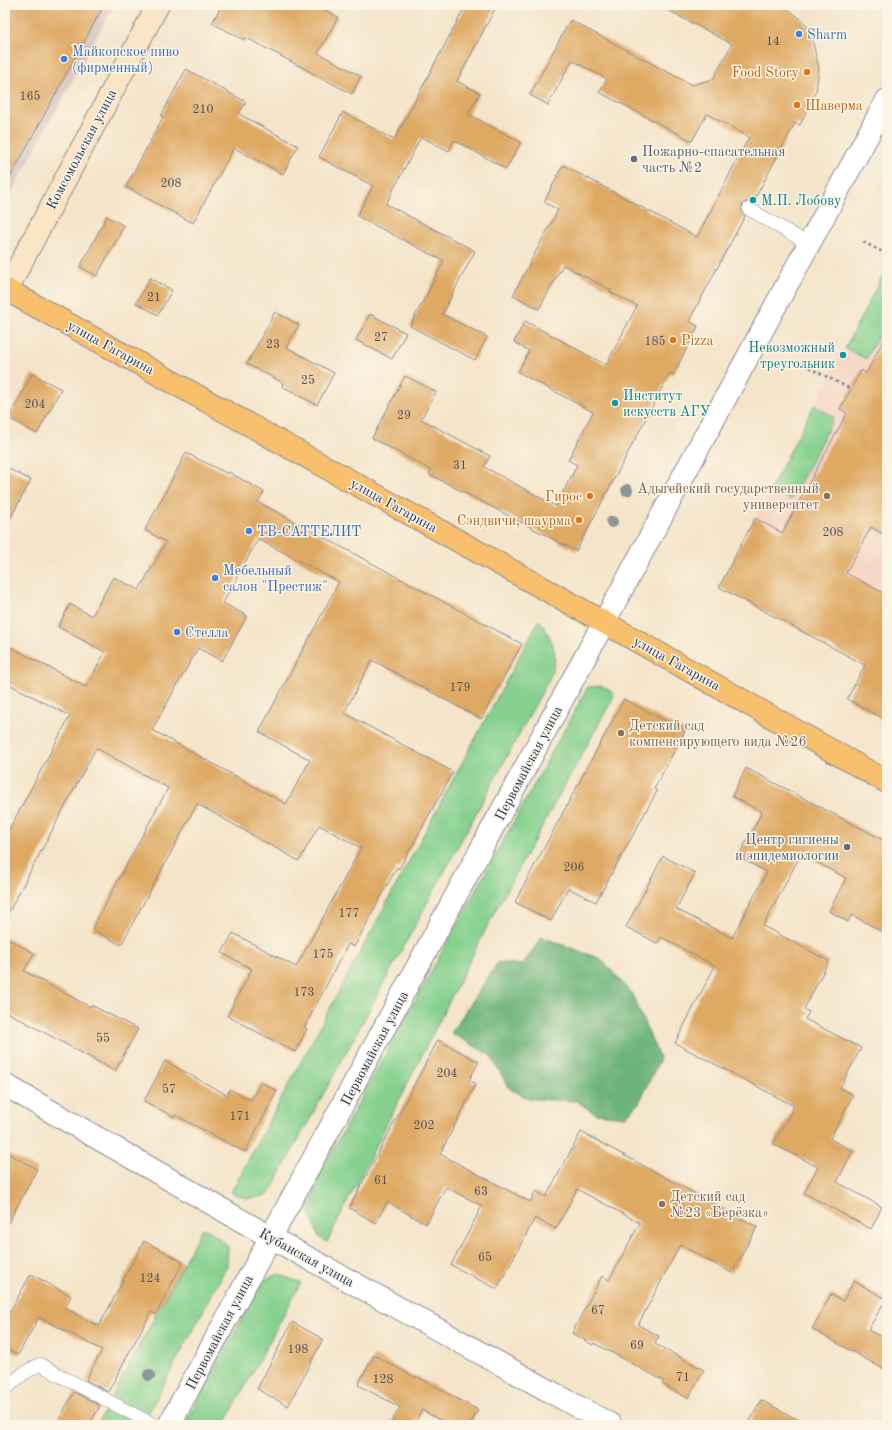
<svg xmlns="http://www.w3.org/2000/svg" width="892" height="1430" font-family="'Old Standard TT',serif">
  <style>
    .built { fill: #f5d3c1 }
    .industrial { fill: #d1c0bc }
    .green { fill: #86d18e; stroke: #508076 }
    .forest { fill: #6cb379; stroke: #44716c }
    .building { fill: #dea964; fill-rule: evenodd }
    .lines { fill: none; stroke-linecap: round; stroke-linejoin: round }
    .lane-casing { stroke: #888a94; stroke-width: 14 }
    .street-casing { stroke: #888a94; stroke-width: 24 }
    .secondary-casing { stroke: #888a94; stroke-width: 24 }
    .primary-casing { stroke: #888a94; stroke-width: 24 }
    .path { stroke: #888a94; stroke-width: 2.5; stroke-dasharray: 3 3; stroke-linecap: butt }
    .lane { stroke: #fff; stroke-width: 13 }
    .street { stroke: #fff; stroke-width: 22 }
    .secondary { stroke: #fce5c4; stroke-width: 22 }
    .primary { stroke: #f8bf6c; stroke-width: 22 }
    .tree { fill: #8c9795 }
    .shop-dot { fill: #3f7fe0; stroke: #fcf5e5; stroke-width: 1.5 }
    .food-dot { fill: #e8710a; stroke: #fcf5e5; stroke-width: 1.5 }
    .service-dot { fill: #5c6f8a; stroke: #fcf5e5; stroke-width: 1.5 }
    .culture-dot { fill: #0f9aa8; stroke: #fcf5e5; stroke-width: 1.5 }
    .education-dot { fill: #8d6e63; stroke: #fcf5e5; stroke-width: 1.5 }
    .labels { text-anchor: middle; stroke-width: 3; stroke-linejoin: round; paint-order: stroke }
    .number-label { font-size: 12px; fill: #4c4e60 }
    .shop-label { font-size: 14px; fill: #366cbe; stroke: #fcf5e5; text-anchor: start }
    .food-label { font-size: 14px; fill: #c56008; stroke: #fcf5e5; text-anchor: end }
    .street-label { font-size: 14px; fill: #1b2f5e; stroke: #fcf5e5 }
    .service-label { font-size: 14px; fill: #4e5e75; stroke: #fcf5e5; text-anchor: start }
    .culture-label { font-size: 14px; fill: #0d838f; stroke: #fcf5e5; text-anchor: start }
    .education-label { font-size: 14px; fill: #785e54; stroke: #fcf5e5; text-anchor: start }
  </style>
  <rect width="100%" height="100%" fill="#fcf5e5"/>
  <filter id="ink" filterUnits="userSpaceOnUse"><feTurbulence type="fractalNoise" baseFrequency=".025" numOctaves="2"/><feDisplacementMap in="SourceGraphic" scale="8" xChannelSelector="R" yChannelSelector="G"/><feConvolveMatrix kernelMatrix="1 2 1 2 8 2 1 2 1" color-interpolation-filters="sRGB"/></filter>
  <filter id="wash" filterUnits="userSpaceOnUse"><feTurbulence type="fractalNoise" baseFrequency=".012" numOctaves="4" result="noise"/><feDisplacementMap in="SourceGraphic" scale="16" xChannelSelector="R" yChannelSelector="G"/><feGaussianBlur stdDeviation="0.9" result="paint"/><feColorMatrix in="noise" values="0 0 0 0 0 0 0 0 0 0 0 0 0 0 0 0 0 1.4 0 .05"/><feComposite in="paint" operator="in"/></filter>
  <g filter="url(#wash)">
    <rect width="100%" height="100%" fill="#f4e4c9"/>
    <path class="built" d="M887,268V721L847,699L865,665L719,587Z"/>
    <path class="industrial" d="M5,5H114L5,204Z"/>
    <path class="green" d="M886,269L887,319L866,359L845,348Z
      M814,405L834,417L791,500L770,490Z
      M539,620C555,643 560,655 548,681L269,1194C253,1200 246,1200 231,1192Z
      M602,686L614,693L611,702L495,911L327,1242L319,1237L309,1211L320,1173L588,687Z
      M202,1228L210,1231L228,1246L227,1266L142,1425H97Z
      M278,1274L301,1283L224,1425H184L262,1281Z"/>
    <path class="forest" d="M542,937L601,959L632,994L660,1059L639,1103L625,1117L596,1114L576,1101L529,1099L510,1089L490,1055L451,1033L498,962L522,965Z"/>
    <g id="blocks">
      <path class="building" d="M5,5H104L5,187Z
        M222,5H315L338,17L318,53L361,76L352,94L245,37L244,40L212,23Z
        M466,5H497L457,81L480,93L468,114L521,142L506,169L454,140L449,151L421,137L386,204L475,251L442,314L487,337L475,360L410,326L444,261L357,216L373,186L319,157L343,112L394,140Z
        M658,5H782L801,19L810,31L819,68L816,91L800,125L795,123L753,202H745L742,205V213L745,216L689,321L698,326L673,375L670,373L576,551L429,474L431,470L372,438L405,376L436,392L421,419L490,456L484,467L556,506L577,465L568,460L593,412L518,372L529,351L514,342L525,321L606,365L637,306L610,292L611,290L563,265L539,309L513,295L558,210L544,202L563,165L697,237L749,137L707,114L692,141L599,92L607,79L572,60L548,105L530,95L570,20L692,85L713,79L732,44Z
        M186,69L246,102L239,114L298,146L283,174L234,148L193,223L126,187L163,117L161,116Z
        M107,216L124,226L97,276L80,267Z
        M150,278L172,290L158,315L136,303Z
        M275,312L299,325L286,347L334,373L317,405L282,386L283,383L247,364Z
        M370,314L406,333L392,359L356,340Z
        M887,334V536L871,527L846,573L887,595V721L847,699L865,665L719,587L755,518L782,533L847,413L840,409L861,370L866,373Z
        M32,374L61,389L37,434L9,418Z
        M186,453L228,474L229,472L264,492L258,502L522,644L481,719L372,660L344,713L453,772L399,869L397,867L354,947L348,944L304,1028L307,1029L295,1052L227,1016L252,969L222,953L233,933L296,967L361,848L319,825L299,861L197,804L121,945L92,929L168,788L96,748L5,919V837L70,716L5,682V644L86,687L105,652L58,627L70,604L92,616L113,577L139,590L166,542L145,530ZM258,539L339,582L259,732L310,760L286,804L152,730L198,648L222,661L247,616L223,603Z
        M5,467L31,480L5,528Z
        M624,699L685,731L654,789L657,791L596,902L568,888L551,921L515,902Z
        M746,768L887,842V934L852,915L848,922L829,911L846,878L801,854L763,926L829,961L804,1009L809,1012L805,1019L861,1048L840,1088L853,1095L830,1139L853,1151L837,1182L882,1207L871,1229L804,1193L818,1167L773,1144L794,1106L675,1043L715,966L661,937L657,943L626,927L663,856L695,873L676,909L732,938L767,872L738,857L762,812L732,796Z
        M5,937L34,953L24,971L90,1007L91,1005L138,1029L115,1071L5,1011Z
        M438,1040L479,1062L469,1080L476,1084L440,1154L530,1202L536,1191L546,1197L581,1132L757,1227L732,1273L680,1245L638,1325L659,1336L655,1344L704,1370L688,1398L662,1384L664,1381L594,1343L593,1345L572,1333L602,1276L609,1280L640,1223L577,1189L556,1229L535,1218L497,1289L451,1265L482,1206L446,1187L426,1224L387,1202L376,1223L349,1208Z
        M165,1061L227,1095L230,1089L251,1100L261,1082L277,1091L245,1152L175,1115L174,1117L144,1101Z
        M5,1152L37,1169L5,1229Z
        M144,1241L183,1262L156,1314L151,1312L108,1392L86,1380L102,1350L39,1317L18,1355L5,1348V1320L31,1274L71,1296L65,1308L99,1326Z
        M854,1281L886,1299L868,1330L887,1340V1371L812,1329L831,1294L843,1301Z
        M292,1322L323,1339L288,1406L257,1389Z
        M374,1355L416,1378V1376L478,1410L470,1425H449L422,1410L414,1425H390L400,1407L358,1385Z
        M74,1392L100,1406L89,1425H56Z
        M761,1400L808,1425H748Z"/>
    </g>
  </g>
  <g filter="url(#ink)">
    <use href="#blocks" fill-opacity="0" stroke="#888a94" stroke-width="1"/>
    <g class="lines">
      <defs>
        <path id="lane" d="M749,209L809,244
          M5,1389L23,1374L40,1364L57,1374L154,1425"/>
        <path id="street" d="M5,1085L270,1237L611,1425
          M169,1425L887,100"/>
        <path id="secondary" d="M7,289L158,5"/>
        <path id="primary" d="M5,289L559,597L887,782"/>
      </defs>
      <use href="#lane" class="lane-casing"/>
      <use href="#street" class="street-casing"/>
      <use href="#secondary" class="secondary-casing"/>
      <use href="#primary" class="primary-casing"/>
      <path class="path" d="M863,242L887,254
        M798,362L851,389"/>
      <use href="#lane" class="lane"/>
      <use href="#street" class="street"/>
      <use href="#secondary" class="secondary"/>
      <use href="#primary" class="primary"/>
    </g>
    <g class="tree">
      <circle cx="627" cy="490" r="6"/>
      <circle cx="612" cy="522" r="6"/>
      <circle cx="149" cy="1375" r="6"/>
    </g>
  </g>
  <g class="shop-dot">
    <circle cx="799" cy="34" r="4"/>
    <circle cx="64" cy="59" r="4"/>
    <circle cx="249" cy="531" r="4"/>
    <circle cx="215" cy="578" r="4"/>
    <circle cx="177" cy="632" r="4"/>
  </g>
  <g class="food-dot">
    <circle cx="807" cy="72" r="4"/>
    <circle cx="797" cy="105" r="4"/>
    <circle cx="673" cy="340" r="4"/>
    <circle cx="590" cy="496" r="4"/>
    <circle cx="579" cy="520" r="4"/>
  </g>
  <g class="service-dot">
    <circle cx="634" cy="159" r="4"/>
    <circle cx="847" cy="847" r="4"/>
  </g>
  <g class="culture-dot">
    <circle cx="753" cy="200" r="4"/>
    <circle cx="843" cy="355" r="4"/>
    <circle cx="615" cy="403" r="4"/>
  </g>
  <g class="education-dot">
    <circle cx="827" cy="496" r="4"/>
    <circle cx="621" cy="733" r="4"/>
    <circle cx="662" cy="1204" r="4"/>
  </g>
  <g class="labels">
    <g class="number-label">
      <text x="773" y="45">14</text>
      <text x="30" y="100">165</text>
      <text x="203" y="113">210</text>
      <text x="171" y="187">208</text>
      <text x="154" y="301">21</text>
      <text x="381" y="341">27</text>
      <text x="655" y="345">185</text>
      <text x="273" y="348">23</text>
      <text x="308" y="384">25</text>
      <text x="35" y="408">204</text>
      <text x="404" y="419">29</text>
      <text x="460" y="469">31</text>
      <text x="833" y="536">208</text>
      <text x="460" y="691">179</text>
      <text x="574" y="871">206</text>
      <text x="349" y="917">177</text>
      <text x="323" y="958">175</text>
      <text x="304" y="996">173</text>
      <text x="103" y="1042">55</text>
      <text x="447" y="1077">204</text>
      <text x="169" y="1093">57</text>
      <text x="240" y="1120">171</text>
      <text x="424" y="1129">202</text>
      <text x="381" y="1184">61</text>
      <text x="481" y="1195">63</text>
      <text x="485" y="1261">65</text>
      <text x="150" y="1282">124</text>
      <text x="598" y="1314">67</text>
      <text x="637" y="1349">69</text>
      <text x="298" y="1353">198</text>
      <text x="683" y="1381">71</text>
      <text x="383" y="1383">128</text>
    </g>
    <g class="shop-label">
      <text x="807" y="39">Sharm</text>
      <text x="72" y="56">Майкопское пиво<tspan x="72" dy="16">(фирменный)</tspan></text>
      <text x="257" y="536">ТВ-САТТЕЛИТ</text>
      <text x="223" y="575">Мебельный<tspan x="223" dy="16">салон "Престиж"</tspan></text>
      <text x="185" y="637">Стелла</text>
    </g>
    <g class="food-label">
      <text x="799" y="77">Food Story</text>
      <text x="805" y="110" text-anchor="start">Шаверма</text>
      <text x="681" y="345" text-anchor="start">Pizza</text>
      <text x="582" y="501">Гирос</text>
      <text x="571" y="525">Сэндвичи, шаурма</text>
    </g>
    <g class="street-label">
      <text transform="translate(81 149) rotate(-62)" y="5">Комсомольская улица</text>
      <text transform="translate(111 347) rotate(29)" y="5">улица Гагарина</text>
      <text transform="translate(394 505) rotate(29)" y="5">улица Гагарина</text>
      <text transform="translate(677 663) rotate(29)" y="5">улица Гагарина</text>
      <text transform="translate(528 763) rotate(-62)" y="5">Первомайская улица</text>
      <text transform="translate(374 1048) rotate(-62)" y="5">Первомайская улица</text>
      <text transform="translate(307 1257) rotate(29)" y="5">Кубанская улица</text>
      <text transform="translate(219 1332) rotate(-62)" y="5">Первомайская улица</text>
    </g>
    <g class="service-label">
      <text x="642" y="156">Пожарно-спасательная<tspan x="642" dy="16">часть №2</tspan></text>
      <text x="839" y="844" text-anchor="end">Центр гигиены<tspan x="839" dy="16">и эпидемиологии</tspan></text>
    </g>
    <g class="culture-label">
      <text x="761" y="205">М.П. Лобову</text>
      <text x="835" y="352" text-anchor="end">Невозможный<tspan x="835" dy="16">треугольник</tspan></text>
      <text x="623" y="400">Институт<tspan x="623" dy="16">искусств АГУ</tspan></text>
    </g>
    <g class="education-label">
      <text x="819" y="493" text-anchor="end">Адыгейский государственный<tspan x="819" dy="16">университет</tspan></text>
      <text x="629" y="730">Детский сад<tspan x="629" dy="16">компенсирующего вида №26</tspan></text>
      <text x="670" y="1201">Детский сад<tspan x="670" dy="16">№23 «Берёзка»</tspan></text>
    </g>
  </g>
  <rect width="892" height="1430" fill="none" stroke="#fcf5e5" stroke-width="20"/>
</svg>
